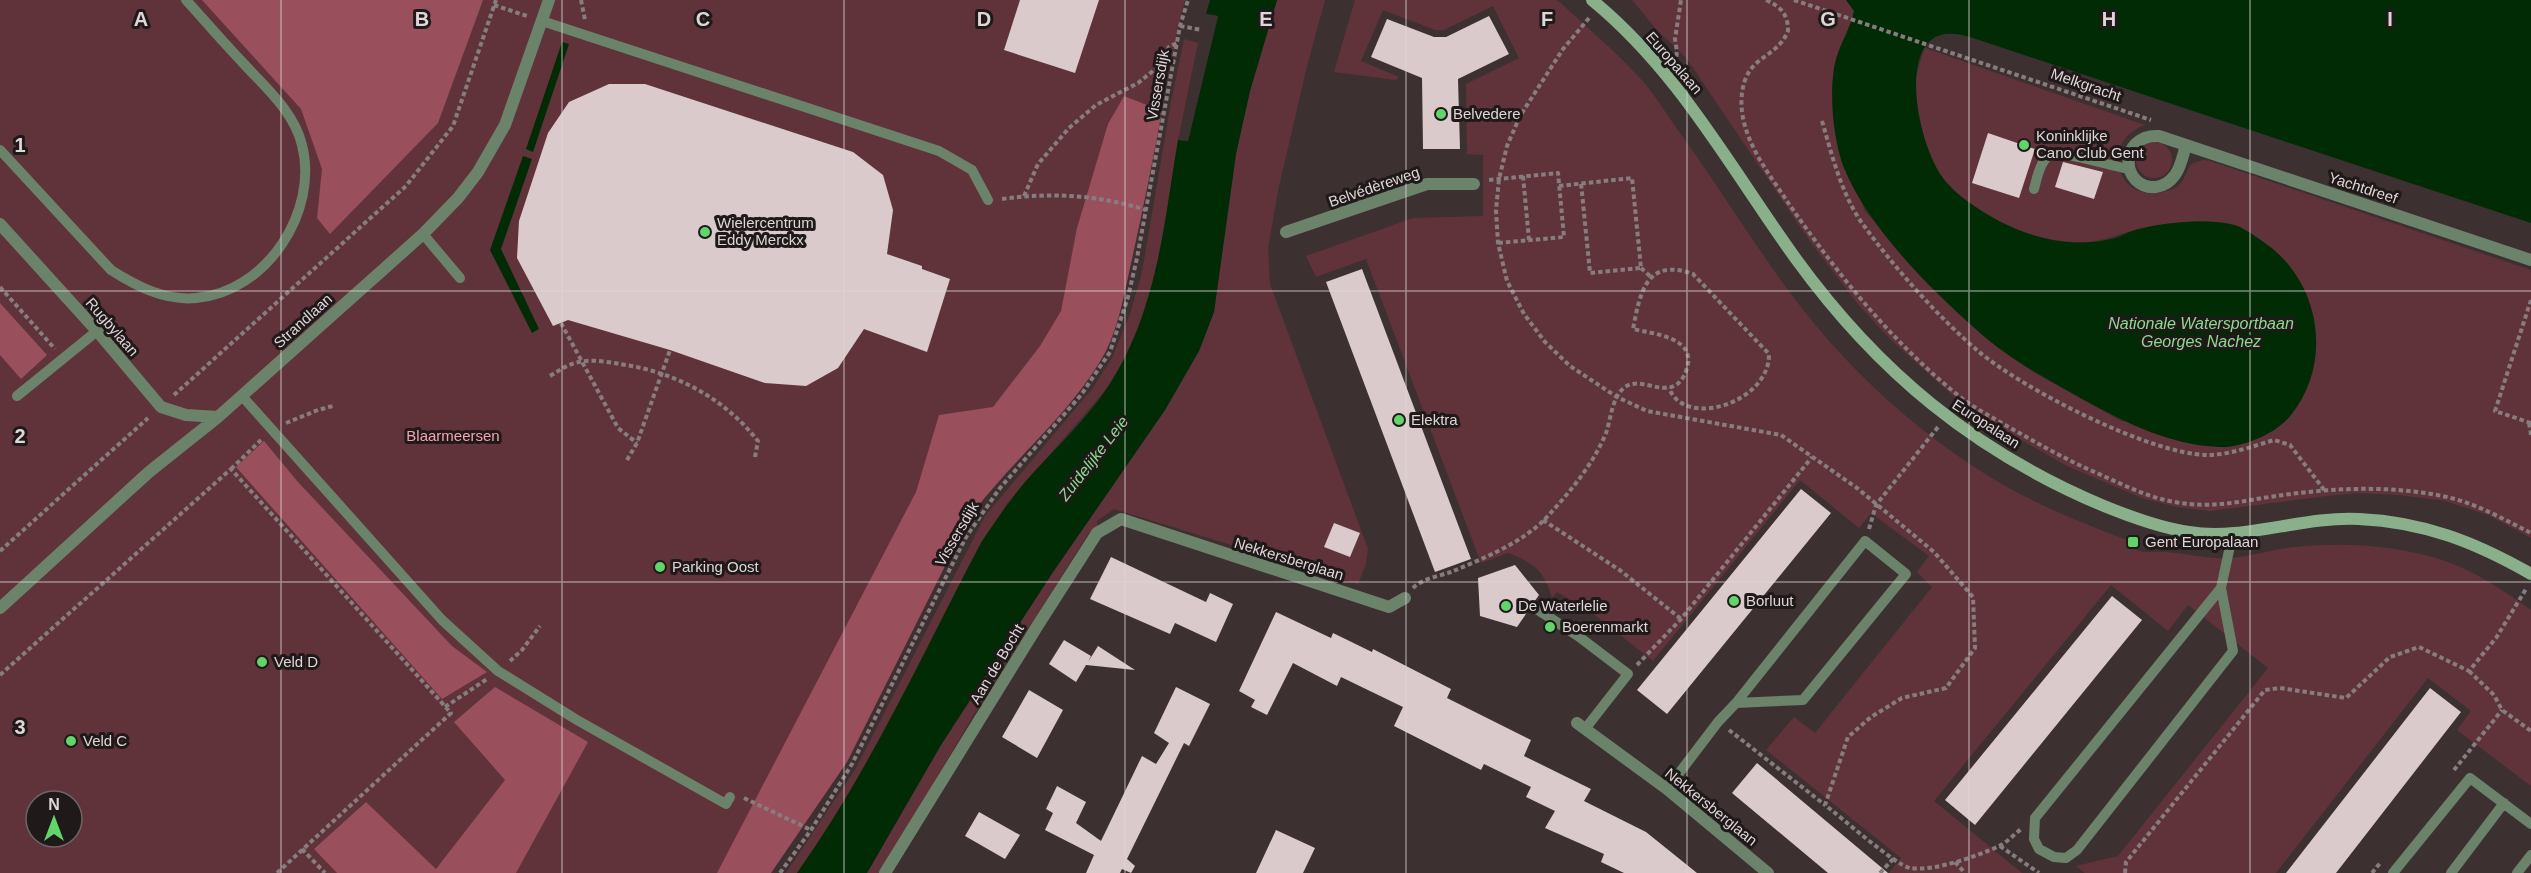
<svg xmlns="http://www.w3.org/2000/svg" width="2531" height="873" font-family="Helvetica,sans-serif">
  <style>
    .green { fill: #60333a; fill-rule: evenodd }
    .forest { fill: #9a4f5d }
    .water { fill: #002b04 }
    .pier { fill: #3d3031 }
    .building { fill: #dbcacc }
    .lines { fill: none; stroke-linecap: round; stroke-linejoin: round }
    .path { stroke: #887d7e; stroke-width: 4; stroke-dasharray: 4.5 3; stroke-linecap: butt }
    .lane { stroke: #6b836b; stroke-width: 10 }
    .street { stroke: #6b836b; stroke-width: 12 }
    .secondary { stroke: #89b08a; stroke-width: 12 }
    .grid { fill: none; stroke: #dfd6d7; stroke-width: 1.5; stroke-opacity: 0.55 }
    .poi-dot { fill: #61d46a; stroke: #1f191a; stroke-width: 2 }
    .labels { text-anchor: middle; stroke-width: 6; stroke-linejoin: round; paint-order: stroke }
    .street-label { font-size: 15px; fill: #dfd6d7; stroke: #1f191a }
    .poi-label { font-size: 15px; fill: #dfd6d7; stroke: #1f191a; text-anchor: start }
    .park-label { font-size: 15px; fill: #f9a2af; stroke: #1f191a }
    .water-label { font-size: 16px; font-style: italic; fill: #8cda8e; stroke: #1f191a }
    .grid-label { font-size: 20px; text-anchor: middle; font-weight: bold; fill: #dfd6d7; stroke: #1f191a; stroke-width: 6; stroke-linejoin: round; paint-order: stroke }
  </style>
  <rect width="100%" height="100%" fill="#3d3031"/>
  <path class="green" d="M0,0H1185C1163,80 1153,163 1135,244C1128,279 1121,316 1106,349C1099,366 1084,383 1073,397C1039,438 1000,475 969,518L847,762L771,873H0ZM36,801H72V837H36Z
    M1277,0H1325L1307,66L1278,191L1268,248L1270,284L1368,549L1366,564L1358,584L1114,509L1097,521L1098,528L1088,534L973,716L880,873H867L941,745L1051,575L1165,410L1199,351L1214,312L1236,154L1250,91Z
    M1355,0H1556L1561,3C1586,27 1614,50 1637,75C1652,90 1663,109 1675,126C1716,182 1752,242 1794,298C1846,367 1913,429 1987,475C2033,504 2084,524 2135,543L2133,549C2148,554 2151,551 2164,552C2187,553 2209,560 2232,558C2253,556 2274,549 2295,547C2342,542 2394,545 2439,559C2472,569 2503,590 2531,610V786L2457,730L2471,711L2428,678L2276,873H2085L2076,866L2118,856L2268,668L2188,605L2168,631L2111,585L1934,801L2022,873H1889L1901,858L1766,750L1794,717L1815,733L1932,587L1917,572L1929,556L1871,513L1859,528L1800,480L1653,661L1591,612L1557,592L1552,598C1544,570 1534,563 1508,553L1481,563L1366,259L1316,277L1306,256L1413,218L1483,216V155L1467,154L1466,84L1519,58L1493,6L1444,30H1435L1383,10L1361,61L1399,77L1396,80L1334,72Z
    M1632,0H1846L1854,11L1851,28L1836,59L1832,91L1864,210L1947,302L1981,334L2033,372L2123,422L2231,224C2200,222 2170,223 2139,229C2121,233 2105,241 2086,242C2034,244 1977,219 1944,179C1929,162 1917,120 1915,98C1914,81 1919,64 1925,48L2145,125C2099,141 2117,204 2163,192C2169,190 2176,189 2180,184C2185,179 2186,170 2191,164L2203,160L2210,161L2531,270V538L2488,515L2445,501L2399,495L2358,493L2326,496L2210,511L2176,507L2142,498L2067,466L2016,437L1961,403L1890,339L1857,303L1809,240L1687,59L1656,29Z
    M1184,39L1198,43L1178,140L1158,266L1138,329L1125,359L1108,387L1006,505L982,541C923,653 870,770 797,873H786L856,768L985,516L1092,389L1112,358L1130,314L1142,272L1171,102Z
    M2136 160a18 18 0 1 1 36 0a18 18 0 1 1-36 0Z"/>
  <path class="forest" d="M202,0H483L438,123L330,234L317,218L322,169L301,109Z
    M1124,96L1162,111C1153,160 1143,209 1132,259C1125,289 1120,323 1106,351C1072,414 1011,460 969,518L847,762L771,873H717L916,492L939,415L993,407L1040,346L1061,311L1077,228L1108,124Z
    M0,303L47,355L21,379L0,355Z
    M264,441L298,482L452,646L487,672L442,699L236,467Z
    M495,687L588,742L516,873H337L314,849L366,802L436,869L505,780L454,722Z"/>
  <path class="water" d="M1210,0H1277L1250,91L1236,154L1214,312L1199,351L1165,410L1051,575L941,745L867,873H797C870,770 923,653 982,541C996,521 1009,501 1025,482C1053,450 1086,421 1109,385C1157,311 1164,224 1178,140L1188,141L1218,16L1206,14Z
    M1846,0H2531V223L1973,38C1960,34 1943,30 1931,40C1901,65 1922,151 1943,178C1949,187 1961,197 1970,203C2010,232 2064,252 2115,238C2122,236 2128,232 2135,230C2161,223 2204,218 2230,224C2242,226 2252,234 2262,241C2319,278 2335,360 2291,415C2277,433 2243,448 2220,447C2165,445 2116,418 2070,392C2038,374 2005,356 1978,331C1930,289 1868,227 1844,168C1833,140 1828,89 1836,59C1841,42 1850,29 1854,11Z
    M562,42L569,44L533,152L526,149Z
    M523,156L532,159L501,249L539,329L532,333L490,250Z"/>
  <path class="pier" d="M1206,14L1218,16L1188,141L1178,140V137L1186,138L1214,18L1205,16Z"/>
  <path class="building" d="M1020,0H1099L1075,73L1004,50Z
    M1489,16L1509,54L1458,79L1460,149H1423L1422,78L1371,57L1387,19L1434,37H1446Z
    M609,84H645L853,152L883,175L893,210L887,254L922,266V269L950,279L927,352L864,329L838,368L806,386L765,383L670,350L568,320L553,326L517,258L519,221L548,133L569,102Z
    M1988,133L2035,149L2019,198L1972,183Z
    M2063,162L2103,172L2094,199L2055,187Z
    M1362,269L1471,559L1435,572L1326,282Z
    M1801,489L1831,513L1667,714L1637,690Z
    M1334,523L1360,533L1350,557L1324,547Z
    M1111,557L1206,602L1210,593L1233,604L1216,642L1175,623L1170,634L1090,599Z
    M1515,565L1539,595L1517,627L1480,616L1478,578Z
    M2112,596L2142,620L1975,825L1945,800Z
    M1276,612L1331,638L1333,633L1372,652L1373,649L1451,689L1447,698L1531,740L1524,756L1591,789L1584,801L1646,832L1697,873H1624L1601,862L1604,854L1545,828L1555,811L1526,797L1531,787L1484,764L1481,770L1394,726L1403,707L1341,677L1337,686L1293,663L1267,715L1251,707L1255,700L1239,691Z
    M1064,640L1091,656L1088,662L1098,646L1135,670L1086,665L1076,682L1049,664Z
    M1176,687L1210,704L1189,746L1184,743L1127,859L1135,866L1131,873L1122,869L1120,873H1086L1094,855L1045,830L1053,813L1046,809L1057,786L1086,802L1076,823L1101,841L1142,756L1156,764L1169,743L1154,733Z
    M2430,688L2461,712L2336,873H2286Z
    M1029,690L1063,710L1037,758L1002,737Z
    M1757,763L1888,873H1828L1732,793Z
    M979,812L1020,835L1005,859L965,836Z
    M1276,830L1315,848L1303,873H1256Z"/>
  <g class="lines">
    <path class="path" d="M581,0L585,20
      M1766,0C1781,7 1788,14 1788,31C1776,60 1747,54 1742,93C1737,134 1767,171 1789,204C1839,276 1894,345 1964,400C1975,408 1988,415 2000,422C2030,439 2059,456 2090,470C2118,482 2145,497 2175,502C2212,509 2241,501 2276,496C2330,488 2389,485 2442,496C2474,502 2503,519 2531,533
      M1794,0L2151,120
      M494,5L527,16
      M1589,18L1563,49L1520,116L1507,146L1499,179L1496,210L1498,243L1507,281L1524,314L1545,342L1570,366L1617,397L1647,411L1781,435L1857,488L1934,552L1973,597L1975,648L1946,688L1902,698L1871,717L1848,737L1825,805C1841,817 1895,865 1910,868C1933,872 1978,856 1999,846C2007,842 2014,835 2021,829
      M1180,26L1202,30
      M1675,64L1677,52L1675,39L1681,0
      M1822,121C1832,155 1841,193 1862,223C1892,265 1938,317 1978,351C2023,389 2149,454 2207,455C2229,455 2254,446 2274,440L2290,445L2325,491
      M1523,176L1529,240
      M1489,180L1558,173L1564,237L1498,243
      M1559,186L1632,178L1641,268L1590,273L1581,183
      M1024,196L1038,164L1069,128L1096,105L1138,83L1159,66L1169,47L1177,43
      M1002,199C1051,192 1099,195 1146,210
      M1641,268L1651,277
      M0,287L55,349
      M2531,300L2495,411L2531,423
      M561,323L618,428L637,443
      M550,376C560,370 568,364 579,362C592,359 607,362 620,364C675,372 723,397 758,441L755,457
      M174,395L406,186L453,126L496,0
      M286,423L318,410L333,406
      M2529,423L2531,435
      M627,460L637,443L670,350
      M231,469L261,440
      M1543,520L1621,571L1681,619
      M1869,529L1876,505L1938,427
      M0,551L148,418
      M1413,588C1422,579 1439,576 1451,572C1482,559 1522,543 1546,518C1569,493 1593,465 1606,433C1611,419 1612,396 1625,387C1639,377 1659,393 1674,386C1681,383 1685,375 1687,368C1696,337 1654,334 1633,329C1640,293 1646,257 1693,274L1769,354C1770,402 1685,430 1669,388
      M510,661L522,650L540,626
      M1637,665L1681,619L1812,457
      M2469,671L2494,695L2502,710L2531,731
      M0,675L231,469L451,713L277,873
      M445,707L487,679
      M1729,730L1825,805
      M2454,770L2502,710
      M744,798L811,830
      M2000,846L2039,873
      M302,849L325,873
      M1955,862L1965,873
      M780,873L811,830L852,764L966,537L1000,488L1081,395L1110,352L1128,297L1137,258L1180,26L1188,0
      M1880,873L1894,858
      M2125,873L2126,862L2265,690L2280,688L2346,698L2390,657L2419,647L2469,671L2496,638L2526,589
      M2372,873L2380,863"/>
    <path class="lane" d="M542,21L939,151L972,170L988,200
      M0,150L111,270C136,286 165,301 196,298C267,292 319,211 302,145C294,112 266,88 244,64C224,43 205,21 186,0
      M2034,189C2037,178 2040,161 2050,155C2060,149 2114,167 2129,169
      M423,234L460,278
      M17,396L97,331
      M242,396L442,620L498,671L577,720L726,804L730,797
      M2221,588L2233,651L2077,850L2066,858L2054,857L2039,849L2034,839L2035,818L2221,588L2233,532
      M1538,610L1578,636L1628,674L1585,729
      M1667,789L1718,722L1736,703L1803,700L1906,574L1865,541L1736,703
      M2393,873L2470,778L2531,824
      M2451,873L2504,803
      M2517,873L2531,855"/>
    <path class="street" d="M2186,145C2183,155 2181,167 2175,175C2170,182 2164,186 2156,187C2121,190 2117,134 2159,136L2531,260
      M0,224L97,331L161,407L186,415L218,417
      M1286,232L1427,184H1474
      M0,608L149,472L218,417L423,234L458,198L478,172L505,125L549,0
      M1577,723L1667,789L1768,873
      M885,873L1038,625L1097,533L1121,519L1389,607L1405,598"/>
    <path class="secondary" d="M1592,0C1679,71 1731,169 1796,259C1878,372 1975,452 2104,506C2131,517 2160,528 2189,532C2243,541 2303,516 2359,519C2424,522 2475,542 2531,574"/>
  </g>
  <path class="grid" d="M281,0V873M562,0V873M844,0V873M1125,0V873M1406,0V873M1687,0V873M1969,0V873M2250,0V873M0,291H2531M0,582H2531"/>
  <g class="poi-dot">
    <circle cx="1441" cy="114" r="6"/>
    <circle cx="2024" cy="145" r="6"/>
    <circle cx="705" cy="232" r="6"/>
    <circle cx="1399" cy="420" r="6"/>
    <rect x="2127" y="536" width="12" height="12" rx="3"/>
    <circle cx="660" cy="567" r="6"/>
    <circle cx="1734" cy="601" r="6"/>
    <circle cx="1506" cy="606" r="6"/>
    <circle cx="1550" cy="627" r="6"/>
    <circle cx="262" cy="662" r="6"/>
    <circle cx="71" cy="741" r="6"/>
  </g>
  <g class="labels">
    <g class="street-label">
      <text transform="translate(1674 63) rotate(49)" y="5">Europalaan</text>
      <text transform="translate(1158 85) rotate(-80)" y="5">Vissersdijk</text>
      <text transform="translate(2086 85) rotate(19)" y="5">Melkgracht</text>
      <text transform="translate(1374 187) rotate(-19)" y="5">Belvédèreweg</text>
      <text transform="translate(2363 188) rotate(18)" y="5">Yachtdreef</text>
      <text transform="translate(303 321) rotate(-42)" y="5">Strandlaan</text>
      <text transform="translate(112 327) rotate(49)" y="5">Rugbylaan</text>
      <text transform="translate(1986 424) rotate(33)" y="5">Europalaan</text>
      <text transform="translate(957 534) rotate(-60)" y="5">Vissersdijk</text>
      <text transform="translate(1289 559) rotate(17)" y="5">Nekkersberglaan</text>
      <text transform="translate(997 664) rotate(-59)" y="5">Aan de Bocht</text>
      <text transform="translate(1711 807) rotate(39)" y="5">Nekkersberglaan</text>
    </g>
    <g class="poi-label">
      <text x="1453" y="119">Belvedere</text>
      <text x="2036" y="141">Koninklijke<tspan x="2036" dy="17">Cano Club Gent</tspan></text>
      <text x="717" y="228">Wielercentrum<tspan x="717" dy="17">Eddy Merckx</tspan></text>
      <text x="1411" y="425">Elektra</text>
      <text x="2145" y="547">Gent Europalaan</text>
      <text x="672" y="572">Parking Oost</text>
      <text x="1746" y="606">Borluut</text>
      <text x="1518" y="611">De Waterlelie</text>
      <text x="1562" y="632">Boerenmarkt</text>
      <text x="274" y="667">Veld D</text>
      <text x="83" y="746">Veld C</text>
    </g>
    <g class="park-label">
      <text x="453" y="441">Blaarmeersen</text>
    </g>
    <g class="water-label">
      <text x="2201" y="329">Nationale Watersportbaan<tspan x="2201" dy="18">Georges Nachez</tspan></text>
      <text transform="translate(1093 458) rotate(-52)" y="6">Zuidelijke Leie</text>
    </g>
  </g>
  <g class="grid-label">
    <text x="141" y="26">A</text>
    <text x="422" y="26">B</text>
    <text x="703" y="26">C</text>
    <text x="984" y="26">D</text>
    <text x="1266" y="26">E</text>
    <text x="1547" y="26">F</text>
    <text x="1828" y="26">G</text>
    <text x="2109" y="26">H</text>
    <text x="2390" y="26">I</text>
    <text x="20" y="152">1</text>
    <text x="20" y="443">2</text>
    <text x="20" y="734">3</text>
  </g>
  <g transform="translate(54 819)"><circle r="28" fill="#1f191a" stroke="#6c6566" stroke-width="1.5"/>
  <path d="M0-4.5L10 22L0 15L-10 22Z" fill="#61d46a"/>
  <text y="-9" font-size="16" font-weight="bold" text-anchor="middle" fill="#dfd6d7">N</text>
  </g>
</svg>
